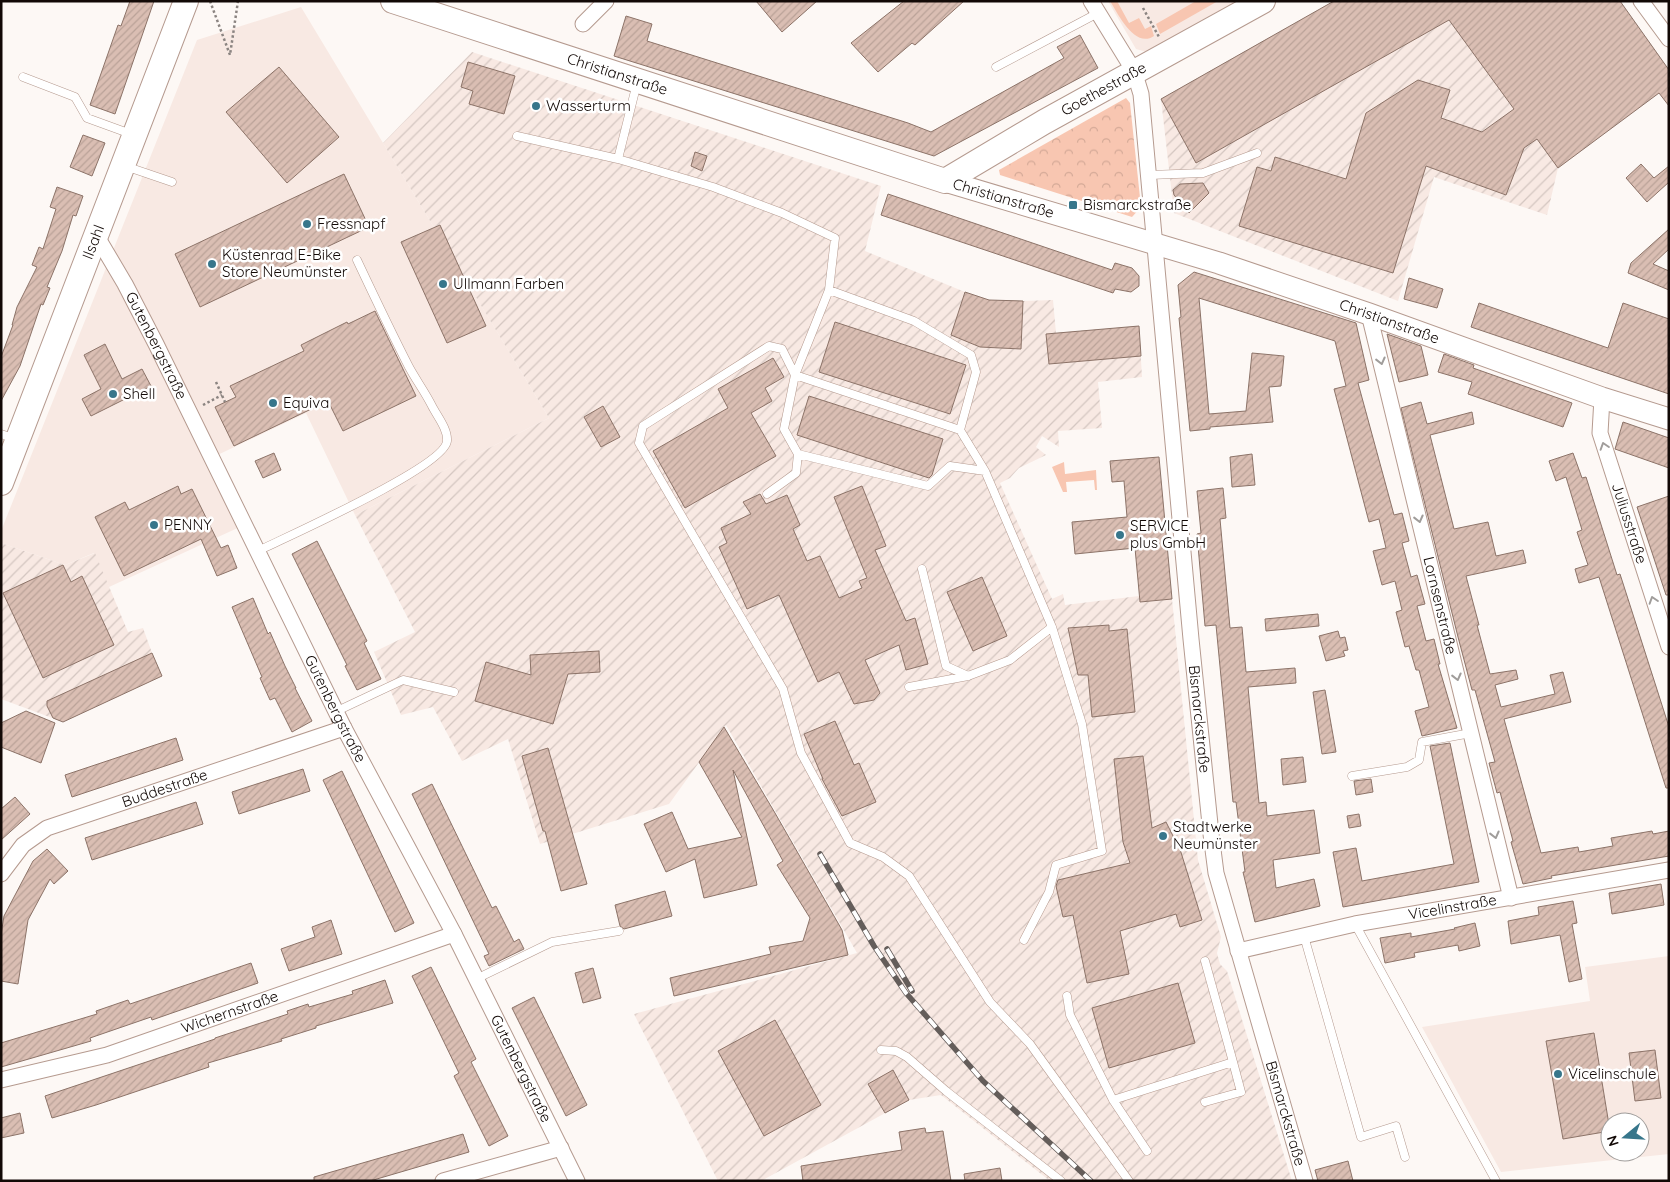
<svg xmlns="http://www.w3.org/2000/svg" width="1670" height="1182" font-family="Quicksand,sans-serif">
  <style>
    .built { fill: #f8e9e3; fill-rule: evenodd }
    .industrial { fill: url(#industrial-furrows) }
    .green { fill: #f8c6b1 }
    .park { fill: url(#park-crowns) }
    .building { fill: url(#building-hatch); stroke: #8c7368 }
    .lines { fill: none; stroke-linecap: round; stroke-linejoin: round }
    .lane-casing { stroke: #b59a8f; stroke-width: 9 }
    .street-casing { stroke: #b59a8f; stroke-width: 17 }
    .secondary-casing { stroke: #b59a8f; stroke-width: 23 }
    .primary-casing { stroke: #b59a8f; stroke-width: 26 }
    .path { stroke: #8b8481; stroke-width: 2.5; stroke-dasharray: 2.5 2.5; stroke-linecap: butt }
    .lane { stroke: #fff; stroke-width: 8 }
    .street { stroke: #fff; stroke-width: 15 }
    .secondary { stroke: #fff; stroke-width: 21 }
    .primary { stroke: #fff; stroke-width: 24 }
    .rail-casing { stroke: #645d5a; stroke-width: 5.5 }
    .rail { stroke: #fff; stroke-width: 4; stroke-dasharray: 11; stroke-linecap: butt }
    .oneway { stroke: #a09d9b }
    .poi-dot { fill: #37768b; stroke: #fff; stroke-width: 2 }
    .labels { text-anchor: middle; stroke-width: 5; stroke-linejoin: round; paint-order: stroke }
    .street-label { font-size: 15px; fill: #120906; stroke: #fff }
    .poi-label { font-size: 15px; fill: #120906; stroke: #fff; text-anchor: start }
  </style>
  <defs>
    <pattern id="industrial-furrows" width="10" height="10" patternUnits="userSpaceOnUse" patternTransform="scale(1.25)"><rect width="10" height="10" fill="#f8e9e3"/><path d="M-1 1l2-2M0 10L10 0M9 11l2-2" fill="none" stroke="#d4c6c1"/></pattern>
    <pattern id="park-crowns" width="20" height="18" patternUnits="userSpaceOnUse" patternTransform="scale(1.25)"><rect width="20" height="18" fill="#f8c6b1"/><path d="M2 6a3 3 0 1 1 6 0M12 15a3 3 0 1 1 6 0" fill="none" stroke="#d4a997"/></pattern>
    <pattern id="building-hatch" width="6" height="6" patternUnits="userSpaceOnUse" patternTransform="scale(1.25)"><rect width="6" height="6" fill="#dabeb3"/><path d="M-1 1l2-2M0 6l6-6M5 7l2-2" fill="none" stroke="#baa298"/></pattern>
  </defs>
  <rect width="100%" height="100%" fill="#fdf8f5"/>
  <path class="built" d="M1108,1H1246L1150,53L1136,49Z
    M301,7L549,418L355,515L306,413L209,459L242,526L109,587L94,553L65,565L1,543V531L197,40Z
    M1669,956V1154L1501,1172L1422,1027L1590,1001L1585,967ZM1610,1122H1640V1152H1610Z"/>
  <path class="industrial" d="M1334,1H1620L1669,85L1558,168L1547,215L1434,177L1398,301L1174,213L1161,99Z
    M472,52L881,186L865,251L965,292L989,300L1023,301L1053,300L1056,333L1139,326L1142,377L1098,382L1102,428L1058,431L1059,447L1042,436L1036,447L1046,455L1019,468L1010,478L1000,483L1052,599L1063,594L1065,605L1139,596L1140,602L1172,599L1198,860L1221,937L1217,953L1220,964L1227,971L1292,1181H1050L941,1095L909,1100L761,1181H718L634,1014L857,953L726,725L669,804L540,844L508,739L462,761L433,707L401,715L374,652L415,632L355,515L549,418L383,143Z
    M1,543L65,565L95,553L128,632L143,628L152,653L162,676L63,722L1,699Z"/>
  <path class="green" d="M1110,1H1117L1129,23L1139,18L1145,29L1151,26L1154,36C1135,49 1118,14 1110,1Z
    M1196,1H1218L1160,34L1156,24Z
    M1064,462L1065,474L1096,470L1097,490H1095L1094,480L1066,482L1067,492H1063L1052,467Z"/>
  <path class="park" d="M1126,98L1130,103L1141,207L1132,217L1000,175L999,170Z"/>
  <path class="building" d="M130,1H154L115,114L90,105L118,25L121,26Z
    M756,1H817L782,32Z
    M904,1H964L915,45L912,43L878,72L851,43Z
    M1334,1H1620L1669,70V106L1659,93L1558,168L1537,139L1524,148L1506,195L1426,166L1393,273L1239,226L1257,167L1271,171L1275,157L1346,179L1366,113L1418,80L1450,90L1441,118L1482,132L1514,109L1449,20L1196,163L1161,99Z
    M626,16L652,24L647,41L908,123L931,132L1064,58L1057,47L1080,35L1098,68L934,156L614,56Z
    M468,62L515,76L504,114L469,104L473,91L461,87Z
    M279,67L339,137L287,183L226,112Z
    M83,135L105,143L92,176L70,167Z
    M695,152L707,156L702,171L691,166Z
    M1641,164L1654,178L1669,166V182L1647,202L1626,178Z
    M344,174L369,227L200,307L175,254Z
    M1203,183L1209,193L1189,213L1174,195L1173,190L1180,184Z
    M57,187L83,196L76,216L73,215L62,251L47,287L50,288L43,305L41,304L20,366L1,401V357L13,325H12L17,307L37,267L32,265L39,247L43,249L56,209L50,207Z
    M888,194L1112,270L1115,263L1132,268L1139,276V286L1131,292L1115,289L1113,293L881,215Z
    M440,225L486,326L447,343L401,242Z
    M1669,229V249L1653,264L1669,271V290L1628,273L1631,263Z
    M1194,272L1356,323L1369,380L1358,383L1394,515L1402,513L1409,541L1402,543L1411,577L1417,575L1425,604L1417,606L1426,641L1434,639L1440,664H1438L1457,728L1422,736L1415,711L1429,707L1419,670H1416L1409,646L1405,647L1396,612L1402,610L1395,581L1382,585L1373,551L1386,548L1379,519L1369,522L1334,389L1346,386L1335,341L1199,298L1209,414L1246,411L1252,353L1284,356L1281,386L1269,387L1273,422L1210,427V429L1190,431L1179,318L1181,317L1178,285Z
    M1409,278L1443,289L1437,308L1404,299Z
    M965,292L989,300L1023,301L1021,349L980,347L951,335Z
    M1479,303L1608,348L1623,303L1669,319V394L1471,327Z
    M375,311L416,396L343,431L328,401L234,446L215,407L236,397L230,386L304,351L301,345L347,322L348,324Z
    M835,322L966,365L950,414L819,372Z
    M1139,326L1141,356L1049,364L1046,334Z
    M1387,334L1421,346L1428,375L1399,382Z
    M105,344L122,379L142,369L151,386L91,416L82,399L101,389L84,355Z
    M1444,354L1474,365L1473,368L1572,403L1563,427L1468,394L1472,382L1438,372Z
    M773,358L784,377L765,388L772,401L751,413L776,456L685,508L653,451L728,408L718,389Z
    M809,396L943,439L932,475L929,478L797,435Z
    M1421,402L1427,424L1472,412L1474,424L1430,435L1454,529L1488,522L1496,556L1523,550L1526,563L1466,576L1479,625H1477L1490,674L1516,670L1518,679L1495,685L1501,707L1555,694L1550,675L1563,672L1571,702L1504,719L1541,853L1578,847L1579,852L1613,846L1611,838L1652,831L1653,834L1669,831V856L1551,876L1552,878L1523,884L1511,842L1513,841L1500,792L1497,793L1489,763L1495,762L1475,690H1472L1458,637L1401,408Z
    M603,406L620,437L601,447L584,417Z
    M1623,422L1669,438V468L1615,449Z
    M274,453L281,470L263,478L255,461Z
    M1573,453L1582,478L1586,477L1617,575L1620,574L1669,727V788H1666L1599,577L1579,583L1575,569L1588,565L1577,532L1582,530L1566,477L1556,481L1549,461Z
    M1252,454L1255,485L1232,487L1230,457Z
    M1159,457L1172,599L1140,602L1135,548L1075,554L1072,522L1127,517L1124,481L1112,482L1110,461Z
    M178,486L181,494L192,489L221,548L228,545L237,568L217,576L201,539L124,576L95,517L125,502L129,510Z
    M862,486L886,546L875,550L906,621L915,618L928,664L906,670L899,645L865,660L880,693L874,700L854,704L839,672L818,682L779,595L747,609L719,547L727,543L721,528L751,514L743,502L760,494L766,504L787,495L800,525L793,529L807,561L820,556L839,598L862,588L859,581L867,578L834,497Z
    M1223,488L1226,518L1220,519L1230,628L1242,627L1246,672L1295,668L1296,683L1248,687L1259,803L1266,802L1267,816L1314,810L1320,853L1273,860L1276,888L1314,879L1320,906L1255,922L1243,872H1245L1236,802H1233L1216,625L1205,626L1197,534L1201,533L1197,491Z
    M1669,496V595H1666L1637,507Z
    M317,541L367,641L364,643L381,679L357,690L345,666L347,665L292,554Z
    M63,565L71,582L82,576L114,645L43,678L3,593Z
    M982,577L1007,636L973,651L947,592Z
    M253,598L268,634L270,632L285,666L296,688H295L312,721L292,732L275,698L270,700L260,678L262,677L232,607Z
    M1318,614L1319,626L1266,631L1265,619Z
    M1109,625V631L1127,629L1135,712L1092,717L1088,675H1078L1068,628Z
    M1338,631L1340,638L1345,637L1348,650L1343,651L1345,656L1326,661L1319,636Z
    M599,651L600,672L568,674L553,724L475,701L486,662L531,675L530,655Z
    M152,653L162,676L63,722L53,718L47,706V701Z
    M1325,690L1336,752L1322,754L1313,692Z
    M26,711L55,723L41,763L1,747V723Z
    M835,721L854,765L859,763L876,802L842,816L822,779H823L804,734Z
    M724,727L775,813L842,930L848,955L674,996L670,978L771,954L769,947L803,941L810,918L777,865L783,861L733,770L757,885L704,898L695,859L666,872L644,824L672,812L688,849L742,837L699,762Z
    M176,738L183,760L72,797L65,775Z
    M1450,743L1479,882L1343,907L1333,852L1356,848L1362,881L1454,864L1430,746Z
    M548,748L587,884L561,891L545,831H543L522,756Z
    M1143,756L1152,828L1166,822L1178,846H1179L1202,920L1180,927L1176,914L1120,931L1129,974L1087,983L1073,915L1063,917L1056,886L1058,880L1130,863L1123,842L1114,759Z
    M1303,757L1306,782L1283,785L1281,759Z
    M303,769L310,791L239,814L232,792Z
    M342,771L414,923L395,932L323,780Z
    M1371,779L1373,792L1356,795L1354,781Z
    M432,784L492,908L496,906L514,942L519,939L524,949L489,966L484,956L489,954L412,794Z
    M15,797L30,814L1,840V809Z
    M196,802L203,824L92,860L85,838Z
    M1359,814L1361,826L1349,828L1347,816Z
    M47,849L68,871L54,884L50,879L28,920L18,984L1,981V935L4,916L33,861Z
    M1661,884L1664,905L1612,914L1609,893Z
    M665,891L672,916L624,929L620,926L615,905Z
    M1573,901L1577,923L1572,924L1582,979L1569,982L1560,935L1511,944L1508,921L1539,915L1538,907Z
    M331,920L342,954L289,971L281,949L315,937L312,927Z
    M1475,923L1480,946L1459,951L1458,945L1414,953L1415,957L1385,963L1380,938L1411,933V937L1455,929L1454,928Z
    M251,963L258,983L152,1020L151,1017L90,1038L91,1041L1,1067V1043L97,1014L96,1011L128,1000L130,1004Z
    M431,967L476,1059L471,1062L508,1136L489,1146L454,1076L459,1073L412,976Z
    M593,968L601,998L583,1003L575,973Z
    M385,980L393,1003L316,1026V1028L281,1039L282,1041L208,1063L209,1067L96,1105L52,1118L45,1096L215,1039V1038L288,1014L287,1011L308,1004L309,1007L353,994L352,991Z
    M1178,983L1195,1043L1109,1068L1092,1008Z
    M534,997L587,1105L566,1116L512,1008Z
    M775,1020L821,1105L764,1136L718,1051Z
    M1594,1033L1610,1131L1563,1139L1546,1041Z
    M1655,1050L1661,1098L1635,1101L1629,1053Z
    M893,1070L909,1100L885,1113L868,1084Z
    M20,1113L24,1133L1,1138V1118Z
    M925,1128L926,1133L943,1131L951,1181H803L801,1166L902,1150L899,1132Z
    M463,1134L469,1152L370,1181H314V1177Z
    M1348,1161L1353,1181H1318L1315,1170Z
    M1000,1168L1002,1181H965L964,1174Z"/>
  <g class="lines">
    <defs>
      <path id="lane" d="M996,67L1098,13
        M23,77L75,97L87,118L131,134
        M637,83L618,159L713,187L782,213L835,238L829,290L795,375L960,430L985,471
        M517,136L618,159
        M125,166L172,182
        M1149,175L1203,173L1257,153
        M829,290L914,321L971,355L976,372L960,430
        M1,434L16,439
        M767,494L796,473L798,454
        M258,551C286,537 445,467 447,441C448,429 437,416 432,406C425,392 416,380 409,367C391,332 374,296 357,260
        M922,569L946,666L968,676
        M1052,627L985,471L950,466L928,486L798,454L784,429L795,375L782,349L769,346L643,426L639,443L783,689L801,753L850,843L883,857L909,876L990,1002L1030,1044L1129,1181
        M909,687L968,676L1010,660L1052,627L1082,724L1102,851L1056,865L1049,892L1024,940
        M337,711L403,680L454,692
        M1352,776L1407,767L1419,760L1422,742L1471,733
        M1355,924L1496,1181
        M1304,936L1361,1137L1396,1126L1405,1157
        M476,979L552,942L619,931
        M1067,996L1070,1015L1113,1100L1233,1062L1205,961
        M881,1050L896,1051L907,1057L946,1091L1061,1181
        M1113,1100L1147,1151
        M1205,1102L1241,1092L1233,1062"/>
      <g id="street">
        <path id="s1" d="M1091,1L1134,71L1141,94L1191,639L1211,834L1216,873L1305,1181"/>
        <path d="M1641,1L1669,39"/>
        <path d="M583,24L606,1"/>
        <path id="s2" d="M96,235L125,284L156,344L344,728L454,934L577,1181"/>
        <path id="s3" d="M1369,314L1511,898"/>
        <path id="s4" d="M1602,398L1600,433L1669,647"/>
        <path id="s5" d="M1,874L23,845L47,828L344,728"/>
        <path id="s6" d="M1238,951L1355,924L1669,870"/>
        <path id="s7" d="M1,1080L107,1055L454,934"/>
        <path d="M443,1181L561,1148"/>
      </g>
      <g id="secondary">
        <path id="s8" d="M945,181L1219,263L1369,314L1602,398L1669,419"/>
      </g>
      <g id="primary">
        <path id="s9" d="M393,1L945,181L1044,122L1263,1"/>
        <path id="s10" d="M1,483L186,1"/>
      </g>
    </defs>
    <use href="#lane" class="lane-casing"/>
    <use href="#street" class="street-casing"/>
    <use href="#secondary" class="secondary-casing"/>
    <use href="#primary" class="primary-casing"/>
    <path class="path" d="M210,1L230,55L238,1
      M1143,8L1159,37
      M216,382L225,402
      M203,405L222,395"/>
    <use href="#lane" class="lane"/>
    <use href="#street" class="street"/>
    <use href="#secondary" class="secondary"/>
    <use href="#primary" class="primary"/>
    <defs>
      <path id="rail" d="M820,854L874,946L906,993L983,1081L1091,1181
        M887,949L912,991"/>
    </defs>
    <use href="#rail" class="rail-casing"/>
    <use href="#rail" class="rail"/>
  </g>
  <defs><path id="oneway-chevron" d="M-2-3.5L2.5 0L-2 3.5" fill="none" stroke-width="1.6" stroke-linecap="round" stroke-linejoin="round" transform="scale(1.25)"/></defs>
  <g class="oneway">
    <use href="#oneway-chevron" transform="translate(1381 361) rotate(76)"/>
    <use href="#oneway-chevron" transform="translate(1604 446) rotate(-108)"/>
    <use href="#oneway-chevron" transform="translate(1419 519) rotate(76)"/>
    <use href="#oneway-chevron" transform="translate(1653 600) rotate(-108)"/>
    <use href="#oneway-chevron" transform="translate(1457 677) rotate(76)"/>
    <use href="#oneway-chevron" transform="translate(1495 835) rotate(76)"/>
  </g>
  <g class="poi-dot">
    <circle cx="536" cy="106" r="5"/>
    <rect x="1068" y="200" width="10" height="10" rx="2.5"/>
    <circle cx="307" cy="224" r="5"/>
    <circle cx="212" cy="264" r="5"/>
    <circle cx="443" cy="284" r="5"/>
    <circle cx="113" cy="394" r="5"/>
    <circle cx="273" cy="403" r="5"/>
    <circle cx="154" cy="525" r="5"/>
    <circle cx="1120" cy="535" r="5"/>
    <circle cx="1163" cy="836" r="5"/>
    <circle cx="1558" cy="1074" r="5"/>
  </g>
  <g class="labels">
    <g class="street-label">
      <text dy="5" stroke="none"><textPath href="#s9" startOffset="236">Christianstraße</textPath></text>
      <text dy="5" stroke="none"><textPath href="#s9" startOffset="764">Goethestraße</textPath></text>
      <text dy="5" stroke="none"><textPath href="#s8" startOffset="61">Christianstraße</textPath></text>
      <text dy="5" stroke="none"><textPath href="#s10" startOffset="258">Ilsahl</textPath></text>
      <text dy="5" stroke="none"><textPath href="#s8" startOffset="466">Christianstraße</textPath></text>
      <text dy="5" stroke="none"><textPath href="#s2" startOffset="126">Gutenbergstraße</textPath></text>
      <text dy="5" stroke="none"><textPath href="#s4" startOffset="130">Juliusstraße</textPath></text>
      <text dy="5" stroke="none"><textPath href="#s3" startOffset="300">Lornsenstraße</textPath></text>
      <text dy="5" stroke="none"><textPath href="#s2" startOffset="531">Gutenbergstraße</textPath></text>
      <text dy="5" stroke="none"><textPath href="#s1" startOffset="734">Bismarckstraße</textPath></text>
      <text dy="5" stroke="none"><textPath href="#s5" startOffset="190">Buddestraße</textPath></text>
      <text dy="5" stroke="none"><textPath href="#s6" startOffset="219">Vicelinstraße</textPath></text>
      <text dy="5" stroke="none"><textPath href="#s7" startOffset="239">Wichernstraße</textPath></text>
      <text dy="5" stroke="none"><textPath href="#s2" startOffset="936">Gutenbergstraße</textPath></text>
      <text dy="5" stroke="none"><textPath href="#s1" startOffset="1139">Bismarckstraße</textPath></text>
    </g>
    <g class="poi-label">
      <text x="546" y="111">Wasserturm</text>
      <text x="1083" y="210">Bismarckstraße</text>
      <text x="317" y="229">Fressnapf</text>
      <text x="222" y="260">Küstenrad E-Bike<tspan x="222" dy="17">Store Neumünster</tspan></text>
      <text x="453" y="289">Ullmann Farben</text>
      <text x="123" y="399">Shell</text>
      <text x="283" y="408">Equiva</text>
      <text x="164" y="530">PENNY</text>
      <text x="1130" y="531">SERVICE<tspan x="1130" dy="17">plus GmbH</tspan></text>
      <text x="1173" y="832">Stadtwerke<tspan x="1173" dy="17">Neumünster</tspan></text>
      <text x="1568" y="1079">Vicelinschule</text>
    </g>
  </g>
  <rect width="1670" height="1182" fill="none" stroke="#120906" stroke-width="5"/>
  <g transform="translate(1625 1137) rotate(252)"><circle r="24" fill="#ffffff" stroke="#a09d9b"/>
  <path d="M0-4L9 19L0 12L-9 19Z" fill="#37768b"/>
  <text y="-8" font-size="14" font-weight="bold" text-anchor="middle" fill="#120906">N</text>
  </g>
</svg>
